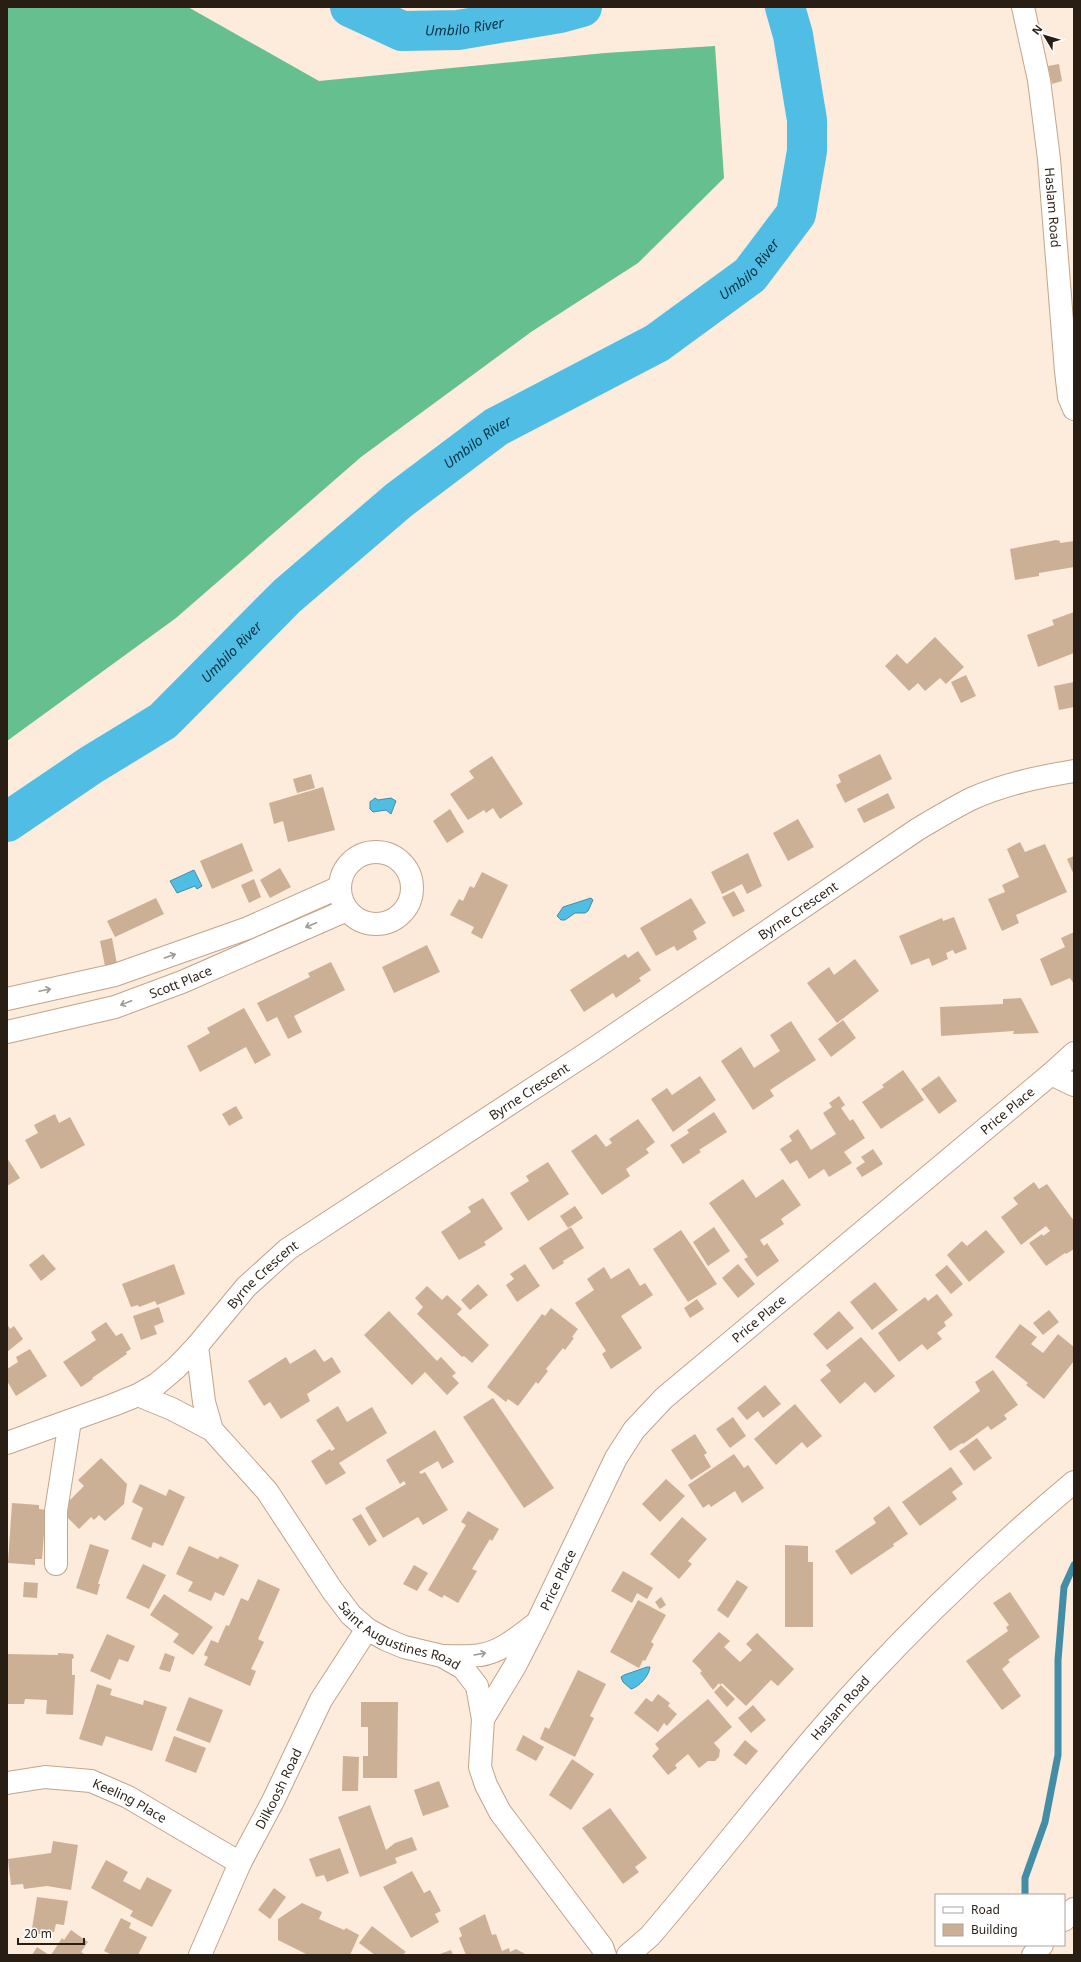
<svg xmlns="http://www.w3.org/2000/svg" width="1081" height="1962" font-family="'Noto Sans',sans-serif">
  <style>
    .forest { fill: #65bf8e }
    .water { fill: #50bde4; stroke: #448da6 }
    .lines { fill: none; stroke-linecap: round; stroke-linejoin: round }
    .stream { stroke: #448da6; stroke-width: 7 }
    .river { stroke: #50bde4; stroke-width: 40 }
    .building { fill: #ccb095 }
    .minor-casing { stroke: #c1a58b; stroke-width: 24 }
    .minor { stroke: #fff; stroke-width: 22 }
    .oneway { stroke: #9f9a95 }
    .labels { text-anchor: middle; stroke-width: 3.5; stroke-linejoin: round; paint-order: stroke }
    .street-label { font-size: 13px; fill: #291e14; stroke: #fff }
    .water-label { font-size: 14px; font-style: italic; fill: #003141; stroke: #fff }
  </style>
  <rect width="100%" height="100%" fill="#fdebdb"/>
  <path class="forest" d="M7,7H188L319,81L605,53L715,46L724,178L638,263L531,332L361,457L176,618L7,741Z"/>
  <path class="water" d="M375,798L378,800L391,798L396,801L391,814L386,810L373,812L370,809V802Z
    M194,870L202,886L197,889L195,886L177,893L170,881Z
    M591,898L593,900L588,911L585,913H575L565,920H561L557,916L563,907Z
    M647,1667H650C649,1676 639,1687 631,1689L623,1682L621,1677L624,1675Z"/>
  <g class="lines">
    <path class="stream" d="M1025,1895V1878L1045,1822L1058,1755V1660L1064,1587L1074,1565"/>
    <g class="river">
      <path id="s1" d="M350,7L402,31L458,30L560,13L582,7"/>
      <path id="s2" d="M7,822L91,765L163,721L287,596L399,500L496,427L657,343L750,275L796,214L807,151V120L793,35L785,7"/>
    </g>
  </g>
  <path class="building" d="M1059,64L1062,81L1052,84L1048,66Z
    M1056,540L1060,541V543L1074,541V567L1039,573V576L1015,580L1010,549Z
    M1074,612V653L1038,667L1027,635L1054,625L1052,620Z
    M935,637L964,667L946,684L940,678L925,691L918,683L909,691L885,666L897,654L907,664Z
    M966,675L976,696L961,703L951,682Z
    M1074,682V707L1059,710L1054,686Z
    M880,754L892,779L845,803L836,785L841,782L838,775Z
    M492,756L523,804L500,819L493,808L486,813L484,810L468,820L450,794L474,778L469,771Z
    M311,774L315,788L297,793L293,779Z
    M323,787L335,830L288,842L283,821L274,824L269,803Z
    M888,793L895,808L864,823L857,809Z
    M450,809L464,832L447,843L433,821Z
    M798,819L814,847L788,861L773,833Z
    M1020,842L1025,852L1045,844L1067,892L1016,915L1019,923L1002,931L988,899L1005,892L1002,885L1019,877L1007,849Z
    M242,843L253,871L212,889L200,861Z
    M748,853L762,886L747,894L742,884L722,894L711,872Z
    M1074,856V875L1067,859Z
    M280,868L291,887L270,898L260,880Z
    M482,872L508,885L482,939L471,933L474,927L450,915L459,899L463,901L470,886L474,888Z
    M254,879L261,897L249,903L241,885Z
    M734,891L745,911L733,917L722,897Z
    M156,898L164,914L115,937L107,921Z
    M691,898L706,923L693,931L697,939L677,951L674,946L656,956L640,928Z
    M954,917L967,949L955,954L953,950L946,953L948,959L932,966L929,958L911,965L899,936L942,918L943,921Z
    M1074,932V984L1070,978L1051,986L1040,959L1065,947L1061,938Z
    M112,938L117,964L105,966L100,941Z
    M427,945L440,972L394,993L382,967Z
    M638,951L651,970L639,978L641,981L616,998L613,993L584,1012L570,990L625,954L628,958Z
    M855,959L879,991L837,1023L807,983L829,967L834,975Z
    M331,962L345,990L294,1016L302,1032L288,1039L277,1017L267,1022L257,1003L310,977L308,973Z
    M1021,998L1039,1033L1013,1034L1014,1031L941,1036L940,1007L1003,1004V999Z
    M244,1008L271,1055L255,1064L246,1047L200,1072L187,1046L210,1033L207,1028Z
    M843,1020L856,1038L831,1057L818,1039Z
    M791,1021L816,1060L770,1090L774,1096L753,1110L721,1061L741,1047L754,1068L780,1051L770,1035Z
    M903,1070L924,1100L881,1129L862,1102L884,1087L882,1085Z
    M700,1076L716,1100L673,1132L651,1099L667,1088L672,1095Z
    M939,1076L957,1101L939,1114L921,1089Z
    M839,1096L845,1105L841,1108L850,1121L853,1119L865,1138L844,1152L852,1163L829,1177L824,1169L809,1179L797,1160L790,1164L780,1149L792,1141L789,1136L798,1129L811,1150L836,1134L823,1113L832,1107L829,1103Z
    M236,1106L243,1118L229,1126L222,1114Z
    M714,1112L727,1132L699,1150L701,1152L683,1164L670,1145L689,1133L687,1130Z
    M55,1114L59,1123L70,1117L85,1145L41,1169L25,1140L38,1133L34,1125Z
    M638,1119L655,1142L646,1149L649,1153L626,1169L630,1176L602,1195L571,1151L596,1134L606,1147L612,1143L609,1139Z
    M873,1149L883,1164L862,1177L856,1168L865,1162L861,1157Z
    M7,1158L20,1178L7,1186Z
    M548,1162L569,1194L528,1221L510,1193L529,1181L526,1176Z
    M743,1179L756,1198L783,1179L801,1205L781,1219L784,1224L760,1240L764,1246L767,1243L779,1261L757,1277L744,1259L748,1257L709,1203Z
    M1034,1182L1039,1189L1047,1184L1074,1221V1249L1066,1254L1065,1253L1046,1266L1029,1243L1042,1234L1043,1236L1050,1231L1046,1226L1021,1245L1001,1217L1018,1204L1013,1198Z
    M483,1198L503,1229L484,1242L486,1245L459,1260L441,1232L471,1212L468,1207Z
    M575,1206L583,1218L568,1228L560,1216Z
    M571,1227L584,1248L563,1261L564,1263L553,1270L539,1248Z
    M714,1227L730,1251L708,1266L693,1242Z
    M681,1230L717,1284L688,1302L653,1249Z
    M986,1230L1005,1252L969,1282L947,1255L962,1241L967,1246Z
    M43,1254L56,1269L41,1281L29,1265Z
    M174,1264L185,1294L157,1305L155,1301L139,1307L138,1305L131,1307L122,1284Z
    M525,1264L540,1286L517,1302L506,1285L514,1279L510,1274Z
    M738,1264L755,1284L738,1298L722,1278Z
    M947,1265L963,1284L951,1294L935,1275Z
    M604,1267L611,1279L629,1268L640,1286L645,1283L653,1295L621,1316L642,1348L611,1369L602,1354L606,1351L575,1303L594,1290L587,1279Z
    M875,1282L898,1310L872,1330L850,1302Z
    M478,1284L488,1295L470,1310L461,1300Z
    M427,1286L442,1300L447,1295L462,1309L457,1314L489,1345L472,1363L464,1356L462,1357L417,1314L423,1307L415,1298Z
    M937,1294L953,1315L944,1322L946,1326L937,1333L942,1339L927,1350L922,1344L899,1362L878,1333L925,1297L928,1301Z
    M697,1299L704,1309L690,1318L684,1308Z
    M159,1307L164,1322L154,1326L157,1334L141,1340L133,1316Z
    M551,1308L578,1329L572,1337L574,1338L565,1350L563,1348L546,1369L548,1371L538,1384L536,1382L518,1406L508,1399L506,1402L487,1387L542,1314L545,1316Z
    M1049,1310L1059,1322L1043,1335L1033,1323Z
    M389,1311L437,1361L441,1357L456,1373L452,1376L459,1383L447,1395L425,1372L412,1385L364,1335Z
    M839,1311L854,1328L827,1350L813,1334Z
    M106,1322L116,1336L122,1333L131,1349L126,1352L127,1354L92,1378L93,1379L81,1387L63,1362L96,1340L91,1332Z
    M7,1324L10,1329L14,1326L23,1339L7,1352Z
    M1020,1324L1037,1337L1031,1344L1043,1353L1058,1334L1074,1347V1361L1044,1399L1026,1385L1028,1383L995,1357Z
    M861,1337L895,1376L875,1393L865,1382L840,1404L820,1380L831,1371L826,1365Z
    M30,1349L47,1376L16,1396L7,1381V1369L18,1362L16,1357Z
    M315,1349L324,1362L332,1357L341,1372L307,1394L310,1401L281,1419L270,1402L264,1406L248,1381L286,1357L290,1364Z
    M993,1370L1018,1405L1004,1415L1007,1419L991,1430L988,1426L963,1444L962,1443L950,1451L933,1427L980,1391L975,1382Z
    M765,1385L781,1404L763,1418L758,1411L747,1420L737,1408Z
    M493,1398L554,1488L524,1508L463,1417Z
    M795,1404L822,1436L807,1448L802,1442L776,1465L754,1439Z
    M338,1406L347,1422L372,1407L387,1433L339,1463L346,1473L326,1485L311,1461L330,1449L331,1451L335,1449L316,1420Z
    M733,1417L746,1436L730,1448L716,1429Z
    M435,1430L454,1462L442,1469L438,1461L419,1472L421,1474L425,1472L448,1510L423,1525L418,1517L383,1538L365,1508L406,1484L404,1481L400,1484L386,1460Z
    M695,1434L707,1453L704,1455L711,1467L691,1480L671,1450Z
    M977,1438L992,1458L974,1471L959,1451Z
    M734,1454L744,1468L748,1465L764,1488L742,1503L735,1491L711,1507L709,1504L703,1508L688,1485Z
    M101,1458L127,1484L124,1504L105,1521L99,1515L94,1520L91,1517L79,1529L60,1510L84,1486L78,1480Z
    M951,1467L963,1484L952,1492L957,1499L920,1526L902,1502Z
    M666,1479L685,1496L660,1522L642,1504Z
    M140,1484L166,1496L169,1489L185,1497L163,1546L153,1542L151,1548L131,1539L143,1508L132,1502Z
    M12,1503L39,1505V1509L46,1510L42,1559H35V1565L8,1563Z
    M889,1506L908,1534L893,1544L894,1546L851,1575L835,1551L876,1523L873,1518Z
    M468,1511L499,1529L492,1541L490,1539L472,1569L477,1571L458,1603L444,1595L442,1598L428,1590L466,1525L461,1522Z
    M361,1514L377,1541L369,1546L352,1519Z
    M682,1517L707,1539L688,1561L692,1564L679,1579L650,1554Z
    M90,1544L109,1550L98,1584H100L97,1595L76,1588Z
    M785,1545L808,1546V1562H813V1627H785Z
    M189,1546L218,1559L220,1556L239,1565L224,1596L215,1592L211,1601L188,1591L193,1582L176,1574Z
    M143,1564L166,1575L149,1609L126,1598Z
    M414,1565L428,1573L417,1591L403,1584Z
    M623,1571L653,1588L647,1599L637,1593L632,1603L611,1591Z
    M258,1579L280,1589L258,1639L264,1642L251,1669L256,1671L250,1686L204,1665L208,1657L204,1655L211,1640L218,1643L226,1625L229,1626L241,1598L248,1601Z
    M737,1580L748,1587L728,1618L717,1610Z
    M24,1582L38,1583L37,1598L23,1597Z
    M1010,1592L1040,1637L1008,1660L1010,1662L1002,1669L1021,1696L1002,1710L966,1661L1008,1631L1006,1627L1009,1625L993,1603Z
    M164,1594L213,1627L193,1655L173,1642L179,1634L150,1615Z
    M661,1597L666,1605L660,1609L655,1602Z
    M638,1600L666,1615L651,1642L654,1644L645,1661L643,1660L639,1668L610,1652Z
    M719,1632L730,1641L724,1647L740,1662L752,1650L746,1644L757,1633L794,1669L778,1686L771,1680L746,1706L722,1683L720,1685L719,1683L713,1690L700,1673L702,1671L692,1661Z
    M107,1634L135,1646L128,1662L119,1659L110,1680L90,1671Z
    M58,1653L73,1654L74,1658L72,1659V1675H75L73,1715L46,1714L47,1700L25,1699L24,1704H7V1654L58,1655Z
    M165,1653L175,1657L170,1672L159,1669Z
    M578,1670L606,1684L590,1716L594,1718L575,1757L540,1739L545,1727L549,1729Z
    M97,1684L112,1689L110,1695L143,1705L144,1700L167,1707L152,1751L106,1736L102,1746L79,1739Z
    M721,1685L735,1699L727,1707L714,1692Z
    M658,1694L670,1703L668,1706L677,1714L667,1726L664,1723L658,1732L634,1713L646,1698L652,1702Z
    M189,1697L223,1710L210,1743L176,1730Z
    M708,1699L732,1727L714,1743L720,1750L719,1757L715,1761H708L699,1768L688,1754L675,1765L677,1768L668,1775L652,1756L659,1749L655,1744Z
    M361,1702H398L397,1778H363V1756H368V1727H361Z
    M753,1705L766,1720L751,1733L738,1718Z
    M523,1735L544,1747L536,1761L516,1750Z
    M174,1736L206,1748L196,1773L165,1761Z
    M745,1740L758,1751L746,1765L733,1755Z
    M343,1756L359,1757L358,1791H342Z
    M572,1759L594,1774L571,1810L549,1795Z
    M439,1781L449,1807L423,1816L414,1790Z
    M370,1805L386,1850L395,1843L412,1837L417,1850L395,1858L397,1863L360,1877L338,1817Z
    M610,1808L647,1858L635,1867L639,1872L623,1884L582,1828Z
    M53,1841L78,1845L71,1890L47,1886L24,1889L23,1884L11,1885L8,1859L51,1853Z
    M340,1848L349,1873L327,1882L324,1875L316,1877L309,1859Z
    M106,1860L128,1872L123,1881L140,1890L147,1877L172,1890L152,1927L130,1916L133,1911L91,1888Z
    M412,1871L424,1893L430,1890L441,1911L435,1914L439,1922L411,1938L383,1887Z
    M274,1888L286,1897L270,1919L258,1910Z
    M37,1897L68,1901L64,1925L56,1924L54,1932L31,1935Z
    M302,1903L322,1912L319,1919L344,1930L346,1928L359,1935L350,1955H308L278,1940V1919Z
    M485,1914L492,1935L496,1934L502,1951L509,1948L510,1952L516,1949L527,1955H466L459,1938L462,1936L459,1928Z
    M121,1918L131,1923L129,1928L147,1937L138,1955H112L104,1951Z
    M372,1926L406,1952L402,1955H375L359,1943Z
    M71,1930L88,1942L81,1952L86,1955H51L62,1938L64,1940Z
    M37,1947L49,1955H32Z
    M451,1950L453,1955H437Z"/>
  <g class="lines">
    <defs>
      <g id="minor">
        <path id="s3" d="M1023,7L1039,80L1049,159L1066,371L1069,397L1074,409"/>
        <circle cx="376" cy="888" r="36"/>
        <path d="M7,999L115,975L248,928L340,887"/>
        <path id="s4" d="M7,1032L115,1007L182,982L347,910"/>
        <path d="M1051,1074L1074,1085"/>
        <path d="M197,1346L204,1402L212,1430"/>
        <path id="s5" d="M138,1395L172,1409L212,1430L267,1491L332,1590L351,1615L367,1629L385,1639L404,1647L442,1656L463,1668L477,1686L483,1719L480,1767L486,1785L500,1812L602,1947L605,1955"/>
        <path id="s6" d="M7,1443L113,1405L138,1395L157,1384L176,1368L197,1346L246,1287L288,1249L595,1048L918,829C935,819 953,808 971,799C1004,784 1039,777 1074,771"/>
        <path d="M56,1564V1511L70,1421"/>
        <path d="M443,1656C455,1656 468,1657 480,1655C501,1652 518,1637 534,1625"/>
        <path id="s7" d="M483,1719L515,1666L538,1621L616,1458L634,1430L664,1398L1051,1074L1074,1053"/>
        <path id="s8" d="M7,1783L45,1777L91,1781L128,1797L240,1863"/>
        <path d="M1064,1920L1074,1909"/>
        <path id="s9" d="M200,1955L240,1863L273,1801L321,1700L367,1629"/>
        <path id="s10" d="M628,1955L650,1936C722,1852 788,1763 863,1682C929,1611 1000,1544 1074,1482"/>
        <path d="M1033,1955L1042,1945"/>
      </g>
    </defs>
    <use href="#minor" class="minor-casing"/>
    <use href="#minor" class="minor"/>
  </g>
  <defs><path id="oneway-shaft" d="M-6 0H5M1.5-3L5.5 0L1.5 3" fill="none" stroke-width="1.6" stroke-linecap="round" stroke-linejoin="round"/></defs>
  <g class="oneway">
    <use href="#oneway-shaft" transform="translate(311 925) rotate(157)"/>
    <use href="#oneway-shaft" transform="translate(170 956) rotate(-19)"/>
    <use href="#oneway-shaft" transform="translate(45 990) rotate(-12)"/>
    <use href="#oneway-shaft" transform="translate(126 1003) rotate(159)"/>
    <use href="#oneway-shaft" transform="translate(480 1654) rotate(-10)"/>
  </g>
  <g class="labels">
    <g class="street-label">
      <text dy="5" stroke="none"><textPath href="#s3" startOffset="203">Haslam Road</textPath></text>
      <text dy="5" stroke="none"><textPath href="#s6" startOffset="962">Byrne Crescent</textPath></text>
      <text dy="5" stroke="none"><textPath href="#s4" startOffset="181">Scott Place</textPath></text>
      <text dy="5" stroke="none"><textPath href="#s6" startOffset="638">Byrne Crescent</textPath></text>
      <text dy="5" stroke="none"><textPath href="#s7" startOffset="818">Price Place</textPath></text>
      <text dy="5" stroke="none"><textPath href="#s6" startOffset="314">Byrne Crescent</textPath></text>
      <text dy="5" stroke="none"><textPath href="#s7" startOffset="494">Price Place</textPath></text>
      <text dy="5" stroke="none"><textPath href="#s7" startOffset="158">Price Place</textPath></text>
      <text dy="5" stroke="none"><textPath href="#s5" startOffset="367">Saint Augustines Road</textPath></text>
      <text dy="5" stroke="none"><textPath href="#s10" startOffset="326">Haslam Road</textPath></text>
      <text dy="5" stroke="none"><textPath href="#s9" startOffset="184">Dilkoosh Road</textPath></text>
      <text dy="5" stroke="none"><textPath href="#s8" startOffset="128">Keeling Place</textPath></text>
    </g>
    <g class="water-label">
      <text dy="5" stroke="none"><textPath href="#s1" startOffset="120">Umbilo River</textPath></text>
      <text dy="5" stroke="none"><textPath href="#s2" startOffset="931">Umbilo River</textPath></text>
      <text dy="5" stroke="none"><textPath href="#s2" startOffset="607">Umbilo River</textPath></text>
      <text dy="5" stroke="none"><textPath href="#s2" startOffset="283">Umbilo River</textPath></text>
    </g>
  </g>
  <rect width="1081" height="1962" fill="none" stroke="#291e14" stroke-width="16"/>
  <rect x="935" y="1894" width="130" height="52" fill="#ffffff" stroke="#a9a5a1"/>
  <rect x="943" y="1907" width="20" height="6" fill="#ffffff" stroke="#a9a5a1"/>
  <text x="971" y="1914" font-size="12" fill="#291e14">Road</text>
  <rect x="943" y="1924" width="20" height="12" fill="#ccb095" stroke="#a9a5a1"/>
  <text x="971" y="1934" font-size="12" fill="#291e14">Building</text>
  <g transform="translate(1045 36) rotate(308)" stroke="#ffffff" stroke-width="3" paint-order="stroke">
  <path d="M0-3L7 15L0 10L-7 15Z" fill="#291e14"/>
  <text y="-6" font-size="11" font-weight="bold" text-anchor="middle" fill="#291e14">N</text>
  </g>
  <path d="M18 1938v6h66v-6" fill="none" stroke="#291e14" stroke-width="2"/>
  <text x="24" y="1938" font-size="12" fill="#291e14" stroke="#ffffff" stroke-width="3" paint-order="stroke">20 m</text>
</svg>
